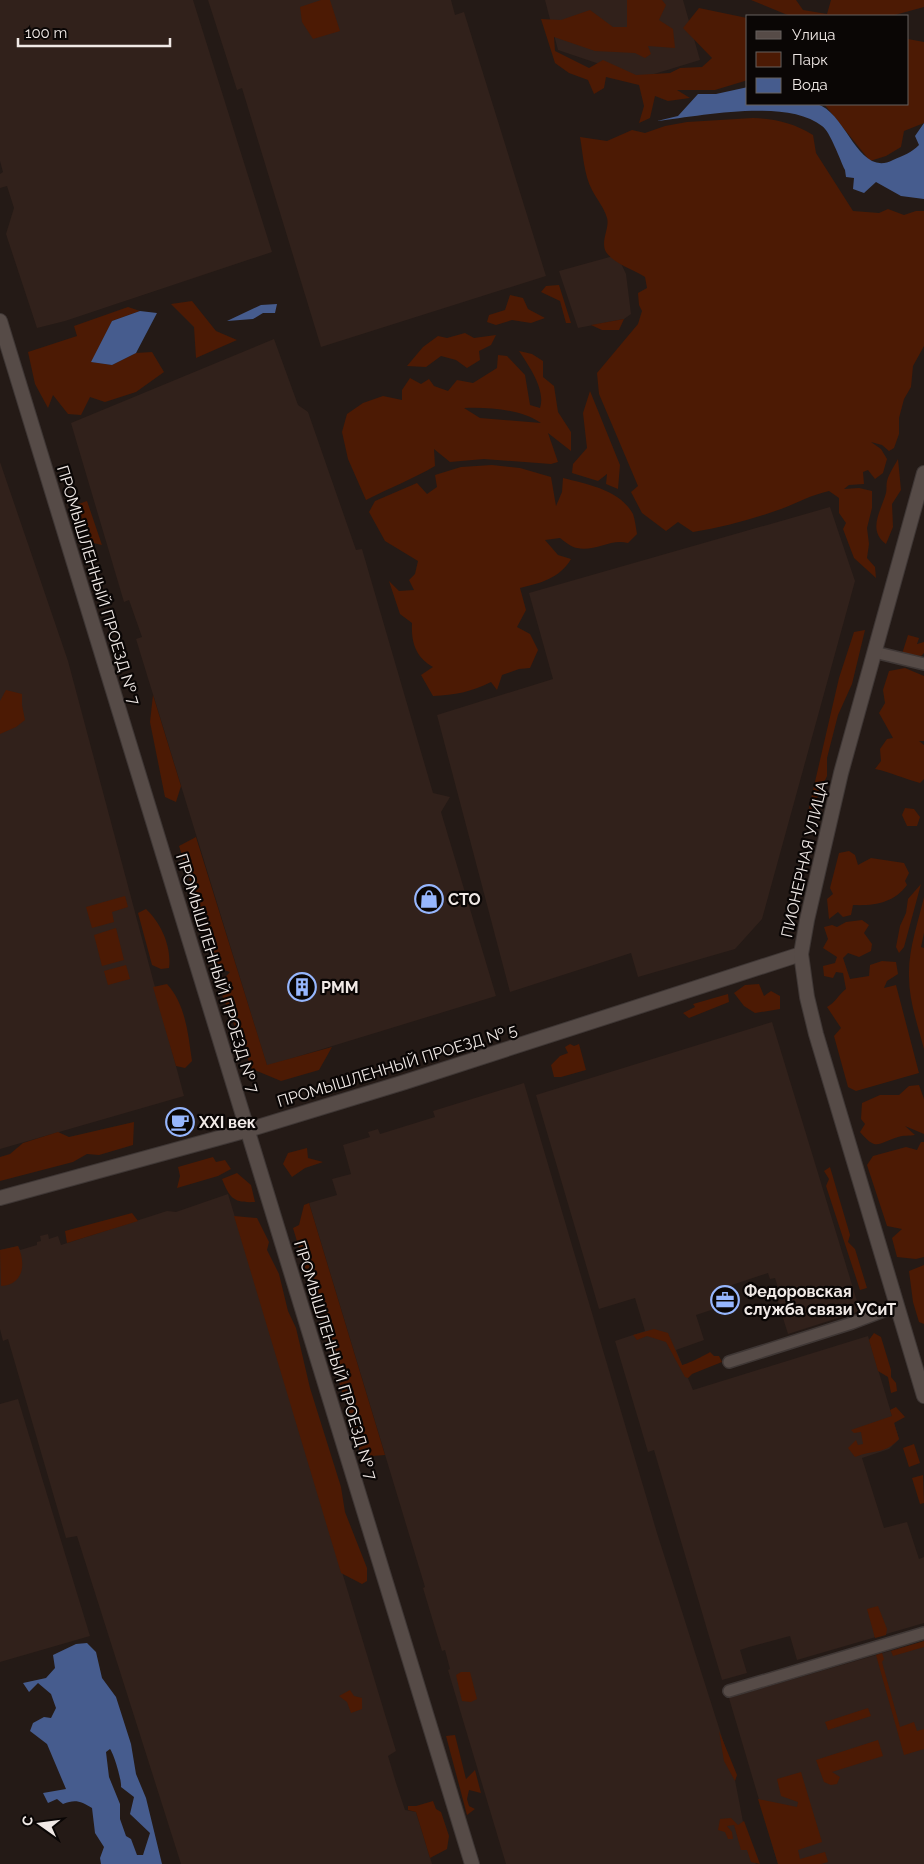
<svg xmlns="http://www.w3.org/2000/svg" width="924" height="1864" font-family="Raleway,sans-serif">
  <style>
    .built { fill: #31211b }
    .green { fill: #4c1a04; fill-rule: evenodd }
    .water { fill: #465c8e; fill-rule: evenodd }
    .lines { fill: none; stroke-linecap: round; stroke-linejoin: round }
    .minor-casing { stroke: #3f3735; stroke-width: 14 }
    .tertiary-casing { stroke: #3f3735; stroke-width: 16 }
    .secondary-casing { stroke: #3f3735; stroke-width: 16 }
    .minor { stroke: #564b47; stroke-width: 11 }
    .tertiary { stroke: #564b47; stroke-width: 14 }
    .secondary { stroke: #564b47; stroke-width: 14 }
    .labels { text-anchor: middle; stroke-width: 4.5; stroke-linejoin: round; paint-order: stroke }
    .street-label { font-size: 16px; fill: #f0e9e6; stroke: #0a0605 }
    .poi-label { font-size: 16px; font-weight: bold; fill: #f0e9e6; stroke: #0a0605; text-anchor: start }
  </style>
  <rect width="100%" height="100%" fill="#241a16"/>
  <path class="built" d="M0,0H193L272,252L65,321L37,328L6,234L14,208L7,186L0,188V174L3,172L0,161Z
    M208,0H451L455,15L464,12L546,276L321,347L245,98L242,88L237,90Z
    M545,0H683L700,60L641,78L558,50Z
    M617,255L626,274L631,314L624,319L578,328L559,271Z
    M274,339L298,405L308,412L356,550L362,549L433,793L450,797L441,812L496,996L267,1066L136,639L142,637L129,600L124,602L71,423Z
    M0,462L68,661L184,1096L0,1149Z
    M830,507L855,581L762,919L735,949L638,977L631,953L510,992L437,715L553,679L529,593Z
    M772,1022L860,1311L788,1334L774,1289L778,1287L775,1278L770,1279L768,1273L714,1291L717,1308L696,1315L704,1340L676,1350L693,1390L868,1336L899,1439L889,1449L862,1458L884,1528L907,1522L919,1559L924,1557V1623L797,1660L790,1636L749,1647L740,1650L747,1673L722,1680L654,1450L648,1452L615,1341L645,1331L635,1298L599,1309L536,1095Z
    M524,1083L657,1533L734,1775L745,1832L756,1864H506L448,1670L450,1669L445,1650L442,1651L423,1588L425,1587L309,1203L337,1195L332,1179L351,1174L343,1145L370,1137L368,1132L378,1129L380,1134L435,1117L433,1111Z
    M228,1194L396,1751L388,1756L396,1783L405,1810L416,1812L432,1864H181L77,1536L66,1538L8,1339L3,1341L0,1329V1250L18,1246L20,1250L37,1245V1242L41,1241L40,1236L48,1234L49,1239L58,1236L61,1245L167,1211L176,1212Z
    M18,1399L90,1636L0,1662V1404Z
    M924,1641V1864H778L729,1698Z"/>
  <path class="green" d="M321,0H330L340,31L313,39L302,22L300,7Z
    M627,0H662L666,5L659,20L673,29L675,48L648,46L651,54L645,58L635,53L595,51L554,37L555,51L589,68L603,60L636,75L670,73L680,68L702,67L712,58L683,28L699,8L747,18L748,80L715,90H677L690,98L668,101L655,96L650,118L639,123L644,106L639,85L606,77L604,88L594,94L588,80L569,73L555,63L541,19L561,20L590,10L613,27H627Z
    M751,0H796L803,10L827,14L831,0H924V7L891,16H790Z
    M908,39L924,42V123L904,131L901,147L886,156L870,161L824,104H908Z
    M753,118C776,119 793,123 813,135L816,153L853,211L879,213L888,209L904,215L916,211H924V346L913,366L911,387L904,399L899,418V434L894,448L889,451L882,445L871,442L881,449L887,459L883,473L875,479L868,470L863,472L864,484L849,485L844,489L859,488L872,491V508L867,528L869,544L867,558L875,567L876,578L854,558L843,529L846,523L839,513V498L829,491C811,495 797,503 781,509C753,519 723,527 693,532L678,522L666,531L642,513L631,492L638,486L599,394L597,373L638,324L642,311L639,305L638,293L647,288L645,277C633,269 614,264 606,252C600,241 610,228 607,218C604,207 597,200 592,190C584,175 583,154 580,137L607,141L632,130L645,133L665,126L687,122Z
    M559,285L571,323H566L560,301L541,292L546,286Z
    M510,295L523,298L528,309L545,318L531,323L512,320L496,325L487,322L489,315L505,310Z
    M192,301L216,331L237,340L196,358L194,327L171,304Z
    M128,307L140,311L112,321L92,362L112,365L136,353L152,352L164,372L136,392L105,402L90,397L81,415L68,414L53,395L48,408L35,384L28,352L77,336L74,326Z
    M624,319L619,330H602L591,325Z
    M465,333L474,338L496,335L491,345L479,351L480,360L467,368L456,360L441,356L426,367L407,366L423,347L438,336L447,338Z
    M519,351L532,354L543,361V377L554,386L558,412L571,432V451L548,433L558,462L551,464L484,459L450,462L434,449L435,466C413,479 389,488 366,500L348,459L342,432L347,414L363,403L383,396L402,400V390L410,378L421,384L429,379L434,386L448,391L457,380L473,383L497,368L498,355L507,356L525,375L530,405L540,408C546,390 529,366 519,351ZM464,408C488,407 521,409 541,423L480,418Z
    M590,391L620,465L618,489L606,484L607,474L598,481L572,473L573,464L587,448L583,413Z
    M898,459L901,490L892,504L893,527L886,544C867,530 881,511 886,493C887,489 886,485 887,481C889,474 894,466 898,459Z
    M492,465L520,468L551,477L556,506L562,492L563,478C587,484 620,490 633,514C635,520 636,528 637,534L628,543C611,538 595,552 577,548C571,547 564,541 560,538L545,540L558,555L571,559C560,578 541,583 520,588L526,610L517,627L530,634L538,650L530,668L519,669L502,675L497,690L491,682C471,692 455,695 433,696L421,675L433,667C416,657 411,643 412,623L400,614L389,581L399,591L414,590L409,580L415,574L418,561L385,541L369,512L375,501L417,483L427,494L437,487L435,475L461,467Z
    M87,501L102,545L89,542L73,506Z
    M865,630L852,684L838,715L827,758V776L805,825L839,678L854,632Z
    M908,635L919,638L917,644L924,642V653L921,656L902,654Z
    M905,668L924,676V741H919L924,745V779L920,783C904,779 891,772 875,769L881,761L880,749L887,739L893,738L879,713L885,703L883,690L889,671Z
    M6,690L22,694V705L25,720L16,727L0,734V701Z
    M153,695L181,786L176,802L165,797L150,722Z
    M905,808L914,809L920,817L917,826H907L902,815Z
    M196,837L267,1065L332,1047L319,1070L281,1081L252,1069L218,985L230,972L218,968L179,846Z
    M849,851L855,855L858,865L871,858L904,863L909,873L905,881L907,885C894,903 874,906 853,905L851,915L843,917L838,912L829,919L827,899L833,894L830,888L839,853Z
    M921,884L904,947L899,953L896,947L900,926L906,913L908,899Z
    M125,896L128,907L112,912L114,922L92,928L86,907Z
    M924,897V933L921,947L924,948V1049C918,1026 909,1001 909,977C908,950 918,923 924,897Z
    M146,909C161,923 172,947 169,968L161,969L152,965L138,913Z
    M862,920L869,925L864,933L872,944L871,951L859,957L848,953L843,958L850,979L869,976L870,965L882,961L896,962L898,974L887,981L884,988L896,985L919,1073L856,1091L848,1087L834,1036L841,1028L827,1007C836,1002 838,995 846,989L843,973L836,972L833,978L824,976L823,966L835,963L837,957L823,948L828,939L824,927L832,925L837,927L846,922Z
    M116,928L124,960L102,966L94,935Z
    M126,965L130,979L108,985L104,971Z
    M167,984C186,1005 188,1034 192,1061L185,1068L176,1066L153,987Z
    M759,984L764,996L771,991L780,996V1009L755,1013L744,1006L734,993L745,985Z
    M728,994L729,1002L689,1018L683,1013L695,1007L693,1004Z
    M570,1044L574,1046L579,1044L586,1070L561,1077H554L551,1065L560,1056L568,1053L565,1047Z
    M919,1085L924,1099V1134L905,1126L915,1135C910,1136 903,1135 898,1137C878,1143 877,1152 860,1132L865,1124L861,1119L862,1103L880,1095H899L909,1086Z
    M134,1122L133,1145L99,1155L87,1154L73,1162L0,1181V1157L10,1154L23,1143L58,1132L69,1137Z
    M921,1142H924V1257L916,1259L897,1257L892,1238L902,1229L887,1226L867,1165L873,1156L906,1147L917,1150Z
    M307,1148L308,1158L323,1162L305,1168L292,1177L283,1164L288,1153Z
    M213,1157L216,1162L225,1160L231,1169L218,1176L177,1188L180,1176L178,1167Z
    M830,1167L850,1235L848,1242L855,1249L867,1288L860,1290L826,1186L829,1179L824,1171Z
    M237,1173L251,1185L255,1202C234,1203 230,1199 222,1179Z
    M309,1203L385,1455L372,1456L360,1452L293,1228L299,1225L304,1205Z
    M132,1213L138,1221L67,1243L65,1231Z
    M234,1216L257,1218L269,1242L267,1250L279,1274L288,1311L296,1328L310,1388L341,1487L345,1512L367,1568V1581L362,1584L341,1573Z
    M18,1246C26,1263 24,1285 1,1286L0,1250Z
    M924,1265V1324L919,1322L913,1302L909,1271Z
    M654,1329L668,1333L682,1365C685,1365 706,1355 710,1352L714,1356H719L722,1362L692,1374L688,1378L685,1377L666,1342L647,1336L637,1340L633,1335Z
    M874,1333L881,1337L891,1370V1377L896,1383L897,1391L891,1393L888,1377L878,1371L869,1340Z
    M896,1407L905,1417L894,1423L899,1439C884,1455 875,1449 855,1457L848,1448L856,1440L858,1445L863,1444L861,1432L854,1433L851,1430L892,1416L890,1410Z
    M914,1444L920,1463L909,1467L903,1448Z
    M923,1475L924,1503L920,1504L912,1478Z
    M878,1606L887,1629L886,1635L875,1638L867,1609Z
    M924,1641V1647L893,1656L891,1651Z
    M882,1653L884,1659L882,1662L900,1727L914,1722L917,1731L924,1729V1749L904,1755L876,1655Z
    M461,1672H470L477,1699L471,1702L462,1701L456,1675Z
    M350,1690L354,1696L362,1698V1709L351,1713L347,1702L339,1696Z
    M868,1708L871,1716L828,1730L825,1722Z
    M719,1731L737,1775L735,1781L724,1761Z
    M455,1735L466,1779L475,1770L481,1793L469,1790L467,1799L469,1806L475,1809L467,1815L446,1736Z
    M878,1740L883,1756L832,1772L840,1777L837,1784L831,1785L824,1782L816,1760Z
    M801,1772L822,1842L798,1850L800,1859L825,1852L828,1862L821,1864H778L758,1799L797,1807L798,1802L781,1796L777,1779Z
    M433,1801L436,1809L441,1812L449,1836L447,1849L430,1858L416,1812L408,1810V1806H416Z
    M731,1818L738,1825L744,1821L760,1864L751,1862L747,1850H741L734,1825L727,1826L732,1832L733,1839H728L725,1832L718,1830L720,1819Z"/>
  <path class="water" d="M748,87V104C762,104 806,101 817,104C847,113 858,178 893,160C904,155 911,153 919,145L915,136L924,123V199L901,196L876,182L864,193L853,189L854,178L846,177L845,170C840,160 830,131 822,126C787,98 700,116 657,121L678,116L698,94H716Z
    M277,304L275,313H263L253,319L227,321L261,305Z
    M140,311L157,313L136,353L112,365L91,362L112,321Z
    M87,1643L96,1652L102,1678L116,1697L131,1744L136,1774L146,1798L162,1864H101L100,1858L104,1847L95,1833L92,1808C81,1801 75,1799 63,1804L57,1799L48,1803L43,1793L66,1789L47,1744L30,1731L33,1723L44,1717L51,1718L56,1708L51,1694L38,1683L29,1692L23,1683L46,1678L55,1668L53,1655L76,1644ZM110,1749C114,1754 122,1781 121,1787L134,1797L130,1814L150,1833L143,1855H137L131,1839L126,1836L120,1819V1804L109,1777L106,1752Z"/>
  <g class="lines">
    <defs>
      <path id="minor" d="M874,652L924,664
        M729,1362L852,1323L897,1306
        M729,1691L924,1633"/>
      <path id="tertiary" d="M0,321L472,1864
        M0,1198L248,1130L405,1082L801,954"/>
      <path id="secondary" d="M924,473L841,773L807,920L801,954L807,997L816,1034L924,1396"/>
    </defs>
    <use href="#minor" class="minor-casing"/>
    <use href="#tertiary" class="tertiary-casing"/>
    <use href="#secondary" class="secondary-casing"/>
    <use href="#minor" class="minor"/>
    <use href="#tertiary" class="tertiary"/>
    <use href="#secondary" class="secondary"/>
  </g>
  <defs>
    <symbol id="shop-ring" viewBox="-11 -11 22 22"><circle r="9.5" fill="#0a0605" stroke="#96b6fd" stroke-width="1.5"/><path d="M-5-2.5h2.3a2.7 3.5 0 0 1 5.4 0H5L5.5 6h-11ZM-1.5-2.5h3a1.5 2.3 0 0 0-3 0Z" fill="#96b6fd"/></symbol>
    <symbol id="building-ring" viewBox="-11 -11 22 22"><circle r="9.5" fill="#0a0605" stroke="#96b6fd" stroke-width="1.5"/><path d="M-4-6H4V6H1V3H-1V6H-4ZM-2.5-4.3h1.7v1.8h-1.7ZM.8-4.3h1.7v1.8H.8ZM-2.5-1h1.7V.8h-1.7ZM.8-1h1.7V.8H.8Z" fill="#96b6fd"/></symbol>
    <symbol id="cafe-ring" viewBox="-11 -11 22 22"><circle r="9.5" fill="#0a0605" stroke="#96b6fd" stroke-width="1.5"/><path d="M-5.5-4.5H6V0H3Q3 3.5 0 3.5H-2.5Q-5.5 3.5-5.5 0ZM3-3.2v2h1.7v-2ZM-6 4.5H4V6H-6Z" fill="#96b6fd"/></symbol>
    <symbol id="office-ring" viewBox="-11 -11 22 22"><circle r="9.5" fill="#0a0605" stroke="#96b6fd" stroke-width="1.5"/><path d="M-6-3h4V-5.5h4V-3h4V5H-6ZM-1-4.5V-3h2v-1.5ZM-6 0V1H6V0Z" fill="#96b6fd"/></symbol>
  </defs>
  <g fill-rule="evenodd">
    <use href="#shop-ring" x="413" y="883" width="32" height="32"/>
    <use href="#building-ring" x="286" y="971" width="32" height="32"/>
    <use href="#cafe-ring" x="164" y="1106" width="32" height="32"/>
    <use href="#office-ring" x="709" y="1284" width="32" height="32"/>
  </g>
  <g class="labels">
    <g class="street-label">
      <text transform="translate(99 585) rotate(73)" y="6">ПРОМЫШЛЕННЫЙ ПРОЕЗД № 7</text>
      <text transform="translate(804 859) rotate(-77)" y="6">ПИОНЕРНАЯ УЛИЦА</text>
      <text transform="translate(218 973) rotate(73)" y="6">ПРОМЫШЛЕННЫЙ ПРОЕЗД № 7</text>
      <text transform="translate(397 1065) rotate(-17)" y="6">ПРОМЫШЛЕННЫЙ ПРОЕЗД № 5</text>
      <text transform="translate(336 1360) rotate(73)" y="6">ПРОМЫШЛЕННЫЙ ПРОЕЗД № 7</text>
    </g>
    <g class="poi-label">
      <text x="448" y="905">СТО</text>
      <text x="321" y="993">РММ</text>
      <text x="199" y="1128">XXI век</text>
      <text x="744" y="1297">Федоровская<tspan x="744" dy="18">служба связи УСиТ</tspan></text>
    </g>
  </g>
  <rect x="746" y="15" width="162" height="90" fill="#0a0605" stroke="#66615f"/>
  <rect x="756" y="31" width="25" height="8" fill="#564b47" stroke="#66615f"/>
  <text x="792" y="40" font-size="15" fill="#f0e9e6">Улица</text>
  <rect x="756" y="52" width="25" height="15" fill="#4c1a04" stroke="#66615f"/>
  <text x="792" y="65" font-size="15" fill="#f0e9e6">Парк</text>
  <rect x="756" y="78" width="25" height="15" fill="#465c8e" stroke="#66615f"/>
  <text x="792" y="90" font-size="15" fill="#f0e9e6">Вода</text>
  <g transform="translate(40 1824) rotate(284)" stroke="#0a0605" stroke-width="4" paint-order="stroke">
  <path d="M0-4L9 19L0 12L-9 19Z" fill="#f0e9e6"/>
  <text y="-8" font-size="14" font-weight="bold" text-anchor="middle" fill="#f0e9e6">С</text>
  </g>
  <path d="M18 38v8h152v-8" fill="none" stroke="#f0e9e6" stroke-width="2.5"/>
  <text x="25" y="38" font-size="15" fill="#f0e9e6" stroke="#0a0605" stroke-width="4" paint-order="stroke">100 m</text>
</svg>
